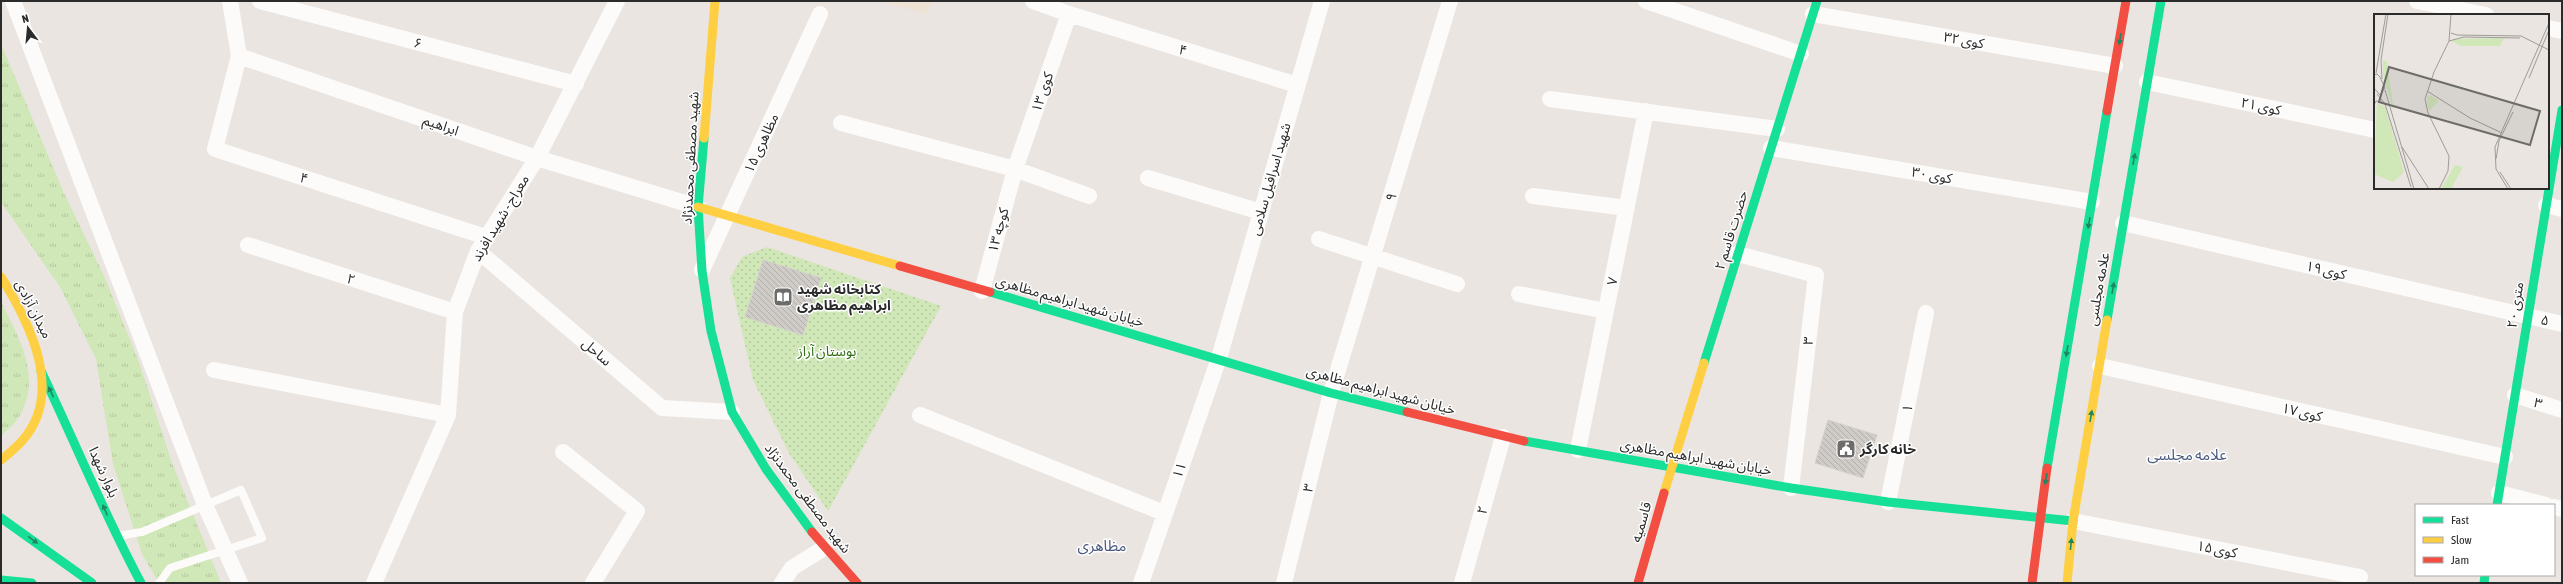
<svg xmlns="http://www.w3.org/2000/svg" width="2563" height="584" font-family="'Asap Condensed','Noto Sans Arabic',sans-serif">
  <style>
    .education { fill: #eee2d4 }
    .grass { fill: url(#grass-tufts) }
    .park { fill: url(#park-dots) }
    .building { fill: url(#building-back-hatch); stroke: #d5d1cc }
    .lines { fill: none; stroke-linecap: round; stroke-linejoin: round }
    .lane { stroke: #fcfbfa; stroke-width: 8 }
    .street { stroke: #fcfbfa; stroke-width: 16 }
    .fast { stroke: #16e098; stroke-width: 9 }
    .slow { stroke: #ffcf43; stroke-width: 9 }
    .jam { stroke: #f24e42; stroke-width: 9 }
    .oneway { fill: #208662 }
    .labels { text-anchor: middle; stroke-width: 3; stroke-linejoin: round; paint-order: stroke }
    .street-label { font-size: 14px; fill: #2b2b2b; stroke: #fff }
    .poi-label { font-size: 14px; font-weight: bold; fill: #2b2b2b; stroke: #fff; text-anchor: start }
    .park-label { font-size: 14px; fill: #316e15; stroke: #fff }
    .neighbourhood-label { font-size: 15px; fill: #48587f; stroke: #fff }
    .inset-road { fill: none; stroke: #9e9b98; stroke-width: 1 }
    .view { fill: #6e6c6a; fill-opacity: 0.15; stroke: #6e6c6a; stroke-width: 2 }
    .inset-edge { fill: none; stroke: #2b2b2b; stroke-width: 2 }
  </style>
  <defs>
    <pattern id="grass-tufts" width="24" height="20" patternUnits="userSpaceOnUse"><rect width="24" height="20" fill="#d0e7b7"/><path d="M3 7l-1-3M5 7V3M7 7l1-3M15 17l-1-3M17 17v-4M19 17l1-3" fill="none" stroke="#b3c69e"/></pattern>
    <pattern id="park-dots" width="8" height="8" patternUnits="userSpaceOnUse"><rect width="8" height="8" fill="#d0e7b7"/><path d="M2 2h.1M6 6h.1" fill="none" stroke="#b3c69e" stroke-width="1.8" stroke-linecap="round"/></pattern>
    <pattern id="building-back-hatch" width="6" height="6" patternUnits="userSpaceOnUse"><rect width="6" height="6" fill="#cfcbc7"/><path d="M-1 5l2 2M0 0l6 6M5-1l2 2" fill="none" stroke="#b2aeab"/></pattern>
  </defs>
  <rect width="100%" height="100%" fill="#eae5e0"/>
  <path class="education" d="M878,1H932L926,14Z"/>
  <path class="grass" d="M1,44L63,191L105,278L139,362L172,463L221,583H159L142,554L113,464L96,359L60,287L1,202Z
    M1,302C19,338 42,376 20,415C16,423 7,430 1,436Z"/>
  <path class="park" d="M767,247L941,306L828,511L789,453L753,380L730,278L742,257Z"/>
  <path class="building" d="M763,260L821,278L803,335L745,317Z
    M1828,420L1877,435L1863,478L1815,463Z"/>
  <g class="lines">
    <path class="lane" d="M117,536L142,532L241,490L262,538L170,568L159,583"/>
    <path class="street" d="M13,1L205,505L240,583
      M230,1L239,56L215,149L486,237
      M260,1L576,84
      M1033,1L1069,14L1297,85
      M1646,1L1801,54
      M2417,1L2486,15
      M1813,14L2115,66
      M2548,28L2562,31
      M239,56L537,158L698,207
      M2147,82L2375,130
      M1550,99L1777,129
      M841,123L1015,169L1089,196
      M1771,148L2092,202
      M1148,178L1261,212
      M1533,196L1627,208
      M2546,205L2562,209
      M2123,223L2562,324
      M1319,239L1457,284
      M248,245L455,312
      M478,251L662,408L732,412
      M1738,254L1816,275L1791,488
      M702,270L820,14
      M982,291L1015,169L1069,14
      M1519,294L1606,311
      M2100,366L2505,457
      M214,370L448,415
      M2515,395L2562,410
      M920,415L1164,513
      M1578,450L1646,111
      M563,452L637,511L593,583
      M2499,493L2546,505
      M1888,502L1926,313
      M2554,507L2562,509
      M2073,521L2360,577
      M374,583L448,415L455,312L478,251L537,158L617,1
      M782,583L792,568L824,548
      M1141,583L1219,358L1322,1
      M1284,583L1331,393L1450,1
      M1462,583L1503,437"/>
    <path class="fast" d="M704,138L698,207L702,271L711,331L732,412L766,469L812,532
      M990,292L1331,393L1407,412
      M2107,320L2161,1
      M1704,363L1817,1
      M41,371C75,442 104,514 141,583
      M1524,441L1791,488L1888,502L2073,521
      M2047,468L2107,111
      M2497,505L2562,110
      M1,518L92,583
      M1,580L32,583
      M2484,583L2485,575"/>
    <path class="slow" d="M704,138L715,1
      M698,207L900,266
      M1,277C30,323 65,393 22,441C16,448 8,454 1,460
      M1664,493L1704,363
      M2067,583L2073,521L2107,320"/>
    <path class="jam" d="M2107,111L2126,1
      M900,266L990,292
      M1407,412L1524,441
      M812,532L857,583
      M1638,583L1664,493
      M2032,583L2047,468"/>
  </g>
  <defs><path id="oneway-solid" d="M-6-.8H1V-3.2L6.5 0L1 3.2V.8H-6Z"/></defs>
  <g class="oneway">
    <use href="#oneway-solid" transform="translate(2120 39) rotate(99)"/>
    <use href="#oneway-solid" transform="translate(2134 159) rotate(-80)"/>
    <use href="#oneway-solid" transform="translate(2089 223) rotate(100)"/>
    <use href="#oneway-solid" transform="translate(2113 288) rotate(-80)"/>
    <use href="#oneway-solid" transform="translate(2067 351) rotate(100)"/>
    <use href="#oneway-solid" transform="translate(51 392) rotate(-115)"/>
    <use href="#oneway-solid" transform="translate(2091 416) rotate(-80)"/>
    <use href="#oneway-solid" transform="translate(2046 479) rotate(100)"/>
    <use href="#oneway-solid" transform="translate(105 510) rotate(-112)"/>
    <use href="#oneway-solid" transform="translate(33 540) rotate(36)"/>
    <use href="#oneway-solid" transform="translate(2071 544) rotate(-84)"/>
  </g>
  <defs>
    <symbol id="library-square" viewBox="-11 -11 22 22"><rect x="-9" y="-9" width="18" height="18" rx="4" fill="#6e6c6a" stroke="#fff"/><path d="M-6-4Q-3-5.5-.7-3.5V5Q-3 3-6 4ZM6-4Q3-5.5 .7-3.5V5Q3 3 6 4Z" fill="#fff"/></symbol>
    <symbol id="civic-square" viewBox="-11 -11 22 22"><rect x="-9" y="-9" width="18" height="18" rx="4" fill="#6e6c6a" stroke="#fff"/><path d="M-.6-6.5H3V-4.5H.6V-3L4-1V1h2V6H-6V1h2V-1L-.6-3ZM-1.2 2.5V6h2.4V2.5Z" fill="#fff"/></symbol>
  </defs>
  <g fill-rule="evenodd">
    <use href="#library-square" x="772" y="286" width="22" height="22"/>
    <use href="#civic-square" x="1835" y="438" width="22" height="22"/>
  </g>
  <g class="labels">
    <g class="street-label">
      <text transform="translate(1964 40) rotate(10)" y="5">کوی ۳۲</text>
      <text transform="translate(418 43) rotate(15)" y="5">۶</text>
      <text transform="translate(1183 50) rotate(17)" y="5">۴</text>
      <text transform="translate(1042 92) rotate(-71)" y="5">کوی ۱۳</text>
      <text transform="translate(2261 106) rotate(12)" y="5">کوی ۲۱</text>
      <text transform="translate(441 125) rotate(19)" y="5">ابراهیم</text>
      <text transform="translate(761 143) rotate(-65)" y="5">۱۵ مظاهری</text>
      <text transform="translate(690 158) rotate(-87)" y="5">شهید مصطفی محمدنژاد</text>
      <text transform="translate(1932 175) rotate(10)" y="5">کوی ۳۰</text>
      <text transform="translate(304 178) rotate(18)" y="5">۴</text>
      <text transform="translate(1270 179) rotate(-74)" y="5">شهید اسرافیل سلامی</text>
      <text transform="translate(1391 197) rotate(-73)" y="5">۹</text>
      <text transform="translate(500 218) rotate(-59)" y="5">معراج - شهید افرند</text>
      <text transform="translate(998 230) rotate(-75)" y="5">کوچه ۱۳</text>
      <text transform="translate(1731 230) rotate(-73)" y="5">۲ حضرت قاسم</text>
      <text transform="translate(2326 270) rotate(13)" y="5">کوی ۱۹</text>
      <text transform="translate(351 279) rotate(18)" y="5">۲</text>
      <text transform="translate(1612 281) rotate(-79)" y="5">۷</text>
      <text transform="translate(2098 289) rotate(-80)" y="5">علامه مجلسی</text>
      <text transform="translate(1070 301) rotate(16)" y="5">خیابان شهید ابراهیم مظاهری</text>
      <text transform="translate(2515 305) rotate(-81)" y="5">۲۰ متری</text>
      <text transform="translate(34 309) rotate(63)" y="5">میدان آزادی</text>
      <text transform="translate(2545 320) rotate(12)" y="5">۵</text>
      <text transform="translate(1808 341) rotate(-83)" y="5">۳</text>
      <text transform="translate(597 352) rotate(41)" y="5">ساحل</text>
      <text transform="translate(1381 390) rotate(15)" y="5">خیابان شهید ابراهیم مظاهری</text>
      <text transform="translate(2538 403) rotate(18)" y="5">۳</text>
      <text transform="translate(1907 408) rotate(-79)" y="5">۱</text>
      <text transform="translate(2302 412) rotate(13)" y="5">کوی ۱۷</text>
      <text transform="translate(1696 457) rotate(10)" y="5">خیابان شهید ابراهیم مظاهری</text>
      <text transform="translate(1179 470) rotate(-70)" y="5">۱۱</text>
      <text transform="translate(104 472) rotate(66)" y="5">بلوار شهدا</text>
      <text transform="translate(1308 488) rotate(-76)" y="5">۳</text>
      <text transform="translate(808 498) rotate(53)" y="5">شهید مصطفی محمدنژاد</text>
      <text transform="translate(1482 510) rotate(-74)" y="5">۲</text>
      <text transform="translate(1641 522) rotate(-74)" y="5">قاسمیه</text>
      <text transform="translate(2217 549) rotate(11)" y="5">کوی ۱۵</text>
    </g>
    <g class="poi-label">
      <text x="797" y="294">کتابخانه شهید<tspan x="797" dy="16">ابراهیم مظاهری</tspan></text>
      <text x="1860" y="454">خانه کارگر</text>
    </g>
    <g class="park-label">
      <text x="827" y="356">بوستان آراز</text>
    </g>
    <g class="neighbourhood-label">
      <text x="2187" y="460">علامه مجلسی</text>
      <text x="1102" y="551">مظاهری</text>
    </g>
  </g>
  <g transform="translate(2374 14)">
    <rect width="175" height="175" fill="#eae5e0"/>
    <path d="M9,46L13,47L20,100L9,60Z" fill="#d0e7b7"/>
    <path d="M130,24L126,32H87L78,27L83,25ZM56,81L65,87L55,97L53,88V82ZM3,89L11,93L30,158L19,168L0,160ZM81,151L89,153L77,175H67Z" fill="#d0e7b7"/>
    <path class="inset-road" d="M77,19L83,21L147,22L175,36M75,27L90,23L146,24M2,59L12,0M0,61L3,60L6,63L11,74L6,81L0,74M155,64L175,16M8,65L7,46L14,0M11,76L40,175M53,77L96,104L128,119M3,80L11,90L37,173M0,91L2,87L10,89M28,133L55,175M122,145L125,127L139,98M126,158L137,175M65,175L74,157L75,142L54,99L51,85L60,58L75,27L77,0M134,175L122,155L121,133L175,9"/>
    <path class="view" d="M15,53L166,97L156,131L5,88Z"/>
    <rect width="175" height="175" class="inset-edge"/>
  </g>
  <rect width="2563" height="584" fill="none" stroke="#2b2b2b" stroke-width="4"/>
  <rect x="2415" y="504" width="140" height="72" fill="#ffffff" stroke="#aaaaaa"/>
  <rect x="2423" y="517" width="20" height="6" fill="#16e098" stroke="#aaaaaa"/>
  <text x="2451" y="524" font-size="12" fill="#2b2b2b">Fast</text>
  <rect x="2423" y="537" width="20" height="6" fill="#ffcf43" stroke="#aaaaaa"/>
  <text x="2451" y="544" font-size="12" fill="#2b2b2b">Slow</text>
  <rect x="2423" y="557" width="20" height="6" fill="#f24e42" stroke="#aaaaaa"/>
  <text x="2451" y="564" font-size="12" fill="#2b2b2b">Jam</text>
  <g transform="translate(28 28) rotate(344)" stroke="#ffffff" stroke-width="3" paint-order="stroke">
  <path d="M0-3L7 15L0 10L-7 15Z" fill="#2b2b2b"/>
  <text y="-6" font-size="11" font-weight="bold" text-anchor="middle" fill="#2b2b2b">N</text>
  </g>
</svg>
